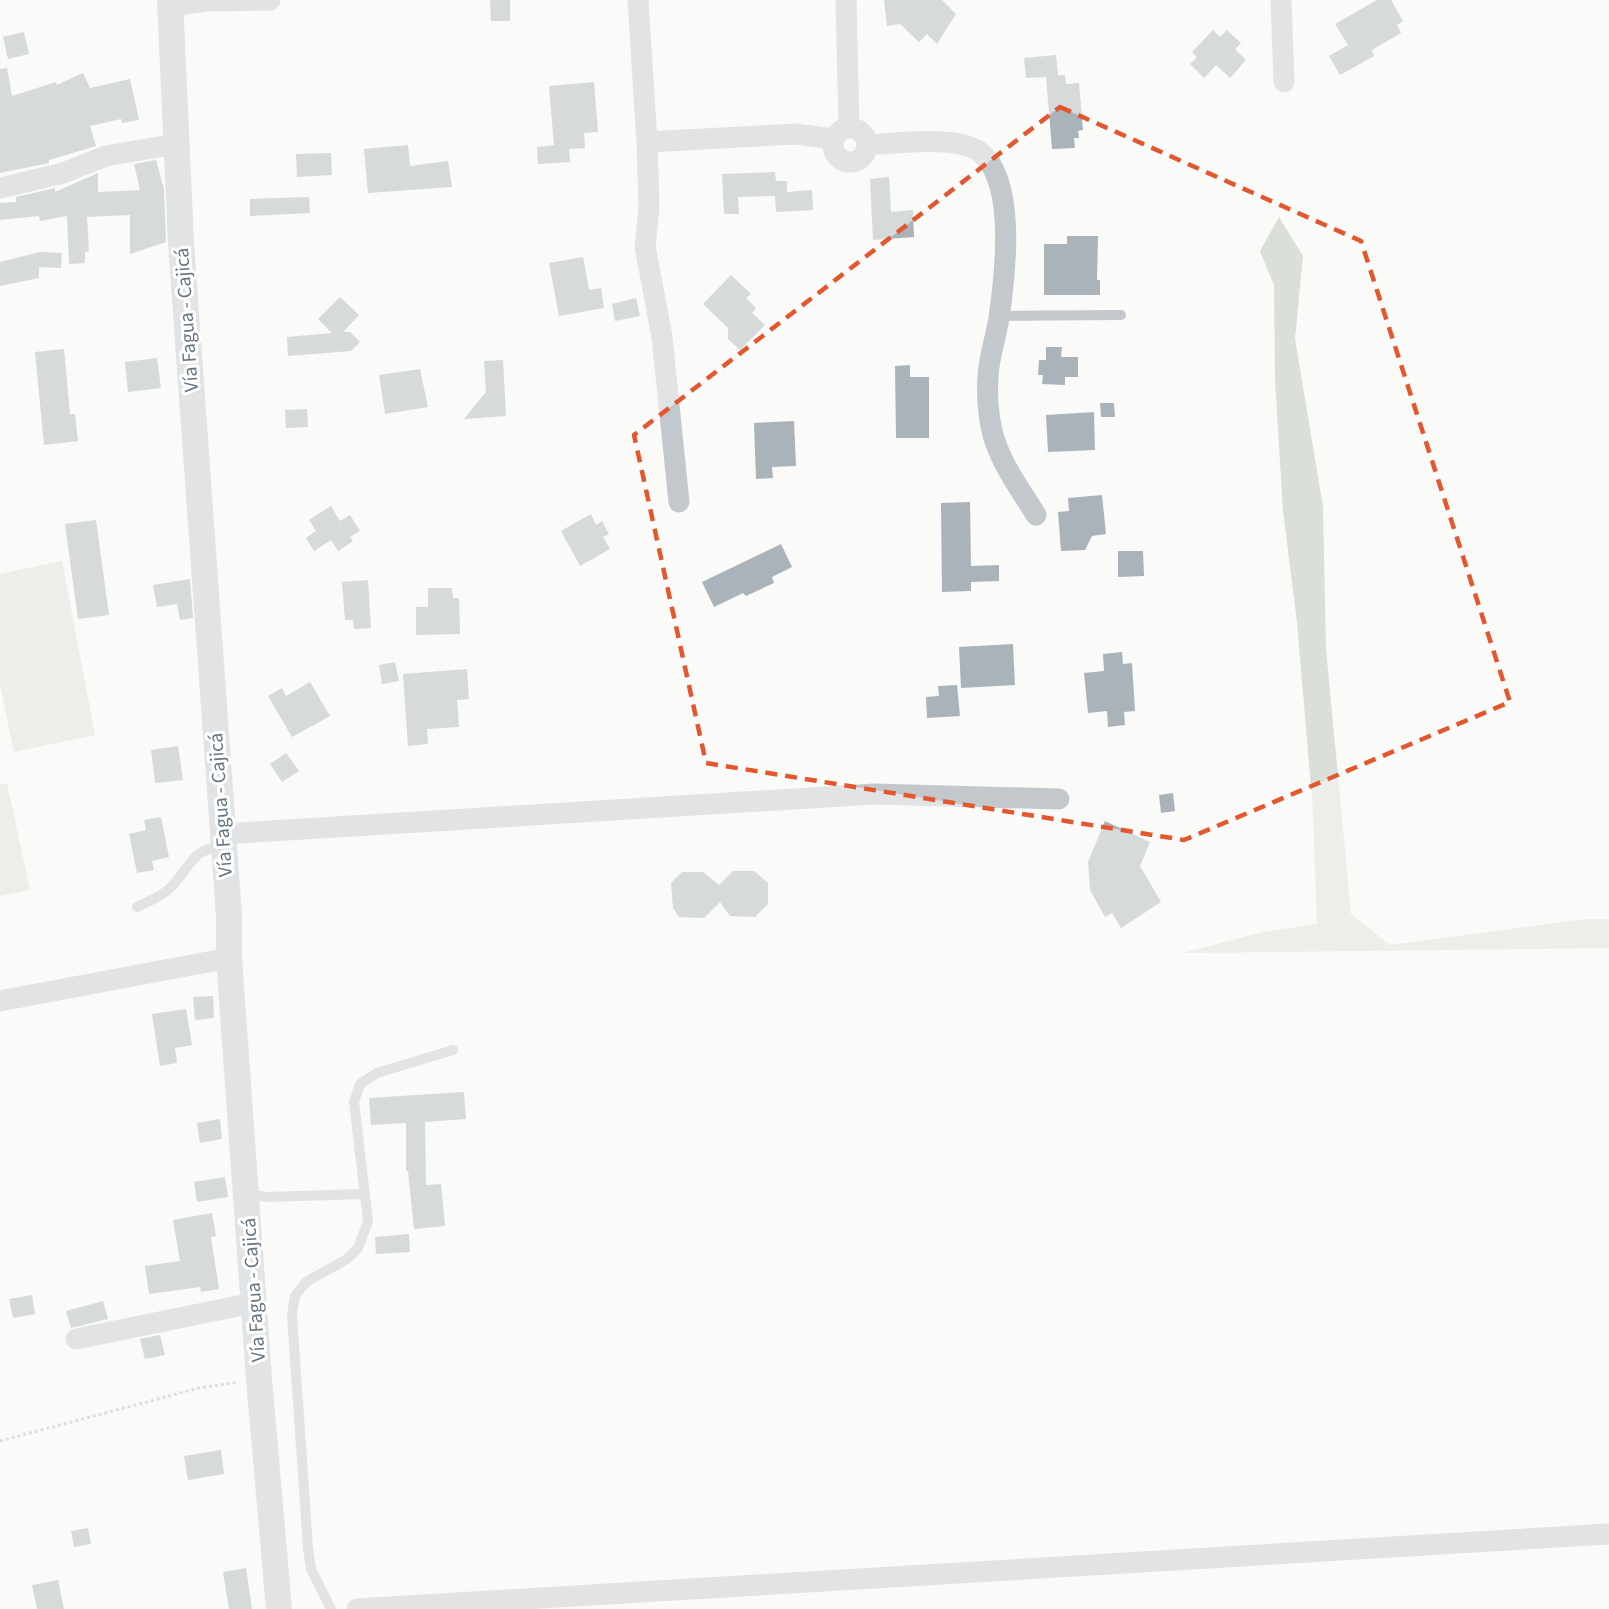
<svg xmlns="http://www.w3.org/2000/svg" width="1609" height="1609" font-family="'Source Sans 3',sans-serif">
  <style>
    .green { fill: #dadfd7 }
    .building { fill: #aab3b9 }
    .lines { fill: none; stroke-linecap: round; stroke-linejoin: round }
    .path { stroke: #bbbfc2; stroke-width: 3; stroke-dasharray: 3 3; stroke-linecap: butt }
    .service { stroke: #c3c8cc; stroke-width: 10 }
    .minor { stroke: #c3c8cc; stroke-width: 21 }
    .tertiary { stroke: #c3c8cc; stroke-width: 26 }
    .marked { fill: none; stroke: #e4572e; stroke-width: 4.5; stroke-dasharray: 12 8; stroke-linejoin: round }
    .labels { text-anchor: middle; stroke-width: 6; stroke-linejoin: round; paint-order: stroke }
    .street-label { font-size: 20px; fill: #657683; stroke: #fff }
  </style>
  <rect width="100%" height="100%" fill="#fafaf8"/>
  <path class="green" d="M1279,217L1303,256L1295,339L1323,507L1326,649L1351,914L1390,945L1587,919H1609V948L1183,953L1263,932L1317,924L1313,811L1297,622L1283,511L1275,380L1274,285L1260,251Z
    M62,561L95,735L14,752L0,685V574Z
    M7,783L30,890L0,896V785Z"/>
  <path class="building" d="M490,0H510V21H491Z
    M884,0H942L956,14L937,44L927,34L919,42L900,24L887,26Z
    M1377,0H1391L1403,21L1397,25L1401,33L1372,50L1374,56L1340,75L1329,56L1348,45L1335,24Z
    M1213,30L1220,37L1227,30L1241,43L1235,49L1246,60L1230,78L1216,65L1204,78L1190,64L1197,57L1192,52Z
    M24,32L29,54L8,59L3,37Z
    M1056,55L1058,75H1065L1066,84L1079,83L1083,130L1078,131L1079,138H1074L1075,148L1052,149L1046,77L1026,78L1024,58Z
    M7,68L12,96L56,82L57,85L83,73L90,88L130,79L139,120L122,123L121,119L90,126L96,146L49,160V163L0,173V69Z
    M594,82L598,132L584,133L585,148L569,149L570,162L538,164L537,147L554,145L549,86Z
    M408,145L410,166L448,161L452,187L368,193L364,149Z
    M331,153L332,175L297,177L296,154Z
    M156,160L164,189L166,242L130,254V215L87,217L89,251L85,252V263L69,264L67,216L40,221L39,216L0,220V203L16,202V197L55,188V192L98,173V192L140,190L134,164Z
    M775,172L776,181H787V192L812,190L813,210L776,212L775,196L738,197L739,214H724L722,174Z
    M889,177L891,212L913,210L914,237L873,240L870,179Z
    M309,197L310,213L250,216V199Z
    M1067,236H1098L1097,280H1100V295H1044V244H1067Z
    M40,252L62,253L61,268L39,267V278L0,286V262Z
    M583,257L589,290L601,288L604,308L559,316L549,263Z
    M731,275L751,294L746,298L756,308L752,313L765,325L740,350L728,339V328L703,304Z
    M340,297L359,315L343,332H350L360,342L351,351L288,356L287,337L332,333L318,319Z
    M636,298L640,316L615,321L612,304Z
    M1046,347H1062L1061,357H1078V377H1065V385L1042,384L1043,375H1038L1039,360H1046Z
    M64,349L70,414H75L78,441L44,445L35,352Z
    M157,358L161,388L128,392L125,362Z
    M503,360L506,416L464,419L486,392L484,361Z
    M910,365V377H929V438H896L895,366Z
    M420,369L428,407L385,414L379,375Z
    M1100,403H1114L1115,417H1101Z
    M307,409L308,427L286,428L285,410Z
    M1094,412L1095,450L1048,452L1046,415Z
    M794,421L796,466L772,467L773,478L756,479L754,423Z
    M1102,495L1106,534L1092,536L1085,550L1061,551L1058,512L1069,511L1068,498Z
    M970,502L971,566L999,565V581L971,582V591L942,592L941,503Z
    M331,506L340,521L350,515L360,531L350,537L353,541L338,551L331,540L314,551L306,538L316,531L309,520Z
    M591,514L596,525L602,521L609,534L603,537L610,549L580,566L561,531Z
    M96,520L109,615L78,619L65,524Z
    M781,544L792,567L772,577L774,583L746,596L743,593L714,607L702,582Z
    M1118,551H1143L1144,576L1118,577Z
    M190,579L193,618L180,620L177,604L157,607L153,585Z
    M368,580L371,628L354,629L353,620H345L342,582Z
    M428,588H452L453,598H459L460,634L416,635V607H428Z
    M1013,644L1015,685L961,688L959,647Z
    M1122,652L1123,664L1132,663L1135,711L1124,712L1125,725L1108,727L1107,711L1088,713L1084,673L1104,671L1103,654Z
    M395,662L399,681L382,684L379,665Z
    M467,669L469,699L457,700L459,727L427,729L428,744L408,746L403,674Z
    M310,682L330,716L292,737L268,696L282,688L286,696Z
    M957,685L960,716L927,718L926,697L939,696L938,686Z
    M178,746L183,780L155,783L151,750Z
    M286,753L299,771L282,782L270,764Z
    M1173,793L1175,811L1161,813L1159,795Z
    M161,817L169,857L152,861L154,870L137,873L129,834L146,830L144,820Z
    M1105,821L1150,842L1140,866L1161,902L1121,928L1112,913L1105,917L1090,890L1088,862Z
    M733,871H754L768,883V904L755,917L730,916L720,902L704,918L679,917L673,908L671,883L682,872H703L719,885Z
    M213,996L214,1018L195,1020L193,997Z
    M186,1009L192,1045L175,1048L177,1063L160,1066L152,1014Z
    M464,1092L466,1119L425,1122L426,1185L441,1184L445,1226L414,1229L408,1171H406V1123L371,1125L369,1098Z
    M220,1119L222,1139L200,1143L197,1123Z
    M225,1177L228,1197L197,1202L194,1182Z
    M212,1213L216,1236L211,1237L219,1289L201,1292L200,1287L149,1294L145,1266L180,1261L173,1220Z
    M409,1234L410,1252L376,1254L375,1237Z
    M32,1295L35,1314L13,1318L9,1299Z
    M103,1301L108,1319L71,1328L66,1311Z
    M160,1335L165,1355L145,1359L140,1339Z
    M221,1450L224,1474L188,1480L184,1456Z
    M88,1528L91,1544L74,1547L71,1531Z
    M246,1568L252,1609H229L223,1572Z
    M58,1580L64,1609H37L32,1585Z"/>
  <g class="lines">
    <path class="path" d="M0,1441L199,1388L239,1382"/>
    <path class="service" d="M999,316L1121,315
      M137,907C147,902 161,897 170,888C191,868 190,849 223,846
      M247,1194L267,1197L365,1194
      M331,1609L311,1569L308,1548L292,1315L295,1296L306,1282L347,1259L358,1248L368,1221L354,1102L360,1084L377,1073L453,1050"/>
    <path class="minor" d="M638,0L647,142L795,134L834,139
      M846,0L849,127
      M1281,0L1284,82
      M170,6L207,1L270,0
      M833 145a17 17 0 1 1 34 0a17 17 0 1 1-34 0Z
      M647,142L649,207L645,246L662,337L679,502
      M868,145C895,143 958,135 980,152C1017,182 1005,276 999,318C996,337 989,357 988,376C987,392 988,411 991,426C997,459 1019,487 1036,515
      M0,188L63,173L106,156L176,144
      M222,834L875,794L1059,799
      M0,1001L229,958
      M76,1339L253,1303
      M357,1609L1609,1534"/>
    <path class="tertiary" d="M170,0L181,243L229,916V958L259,1379L279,1609"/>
  </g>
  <path d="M0 0H1609V1609H0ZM1060,107L1361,241L1510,702L1184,840L706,763L634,435Z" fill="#fafaf8" fill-opacity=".55" fill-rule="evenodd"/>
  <path class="marked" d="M1060,107L1361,241L1510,702L1184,840L706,763L634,435Z"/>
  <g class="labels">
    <g class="street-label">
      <text transform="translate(186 320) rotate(-94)" y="7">Vía Fagua - Cajicá</text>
      <text transform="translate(220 805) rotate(-94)" y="7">Vía Fagua - Cajicá</text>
      <text transform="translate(253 1290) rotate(-94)" y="7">Vía Fagua - Cajicá</text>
    </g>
  </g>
</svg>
